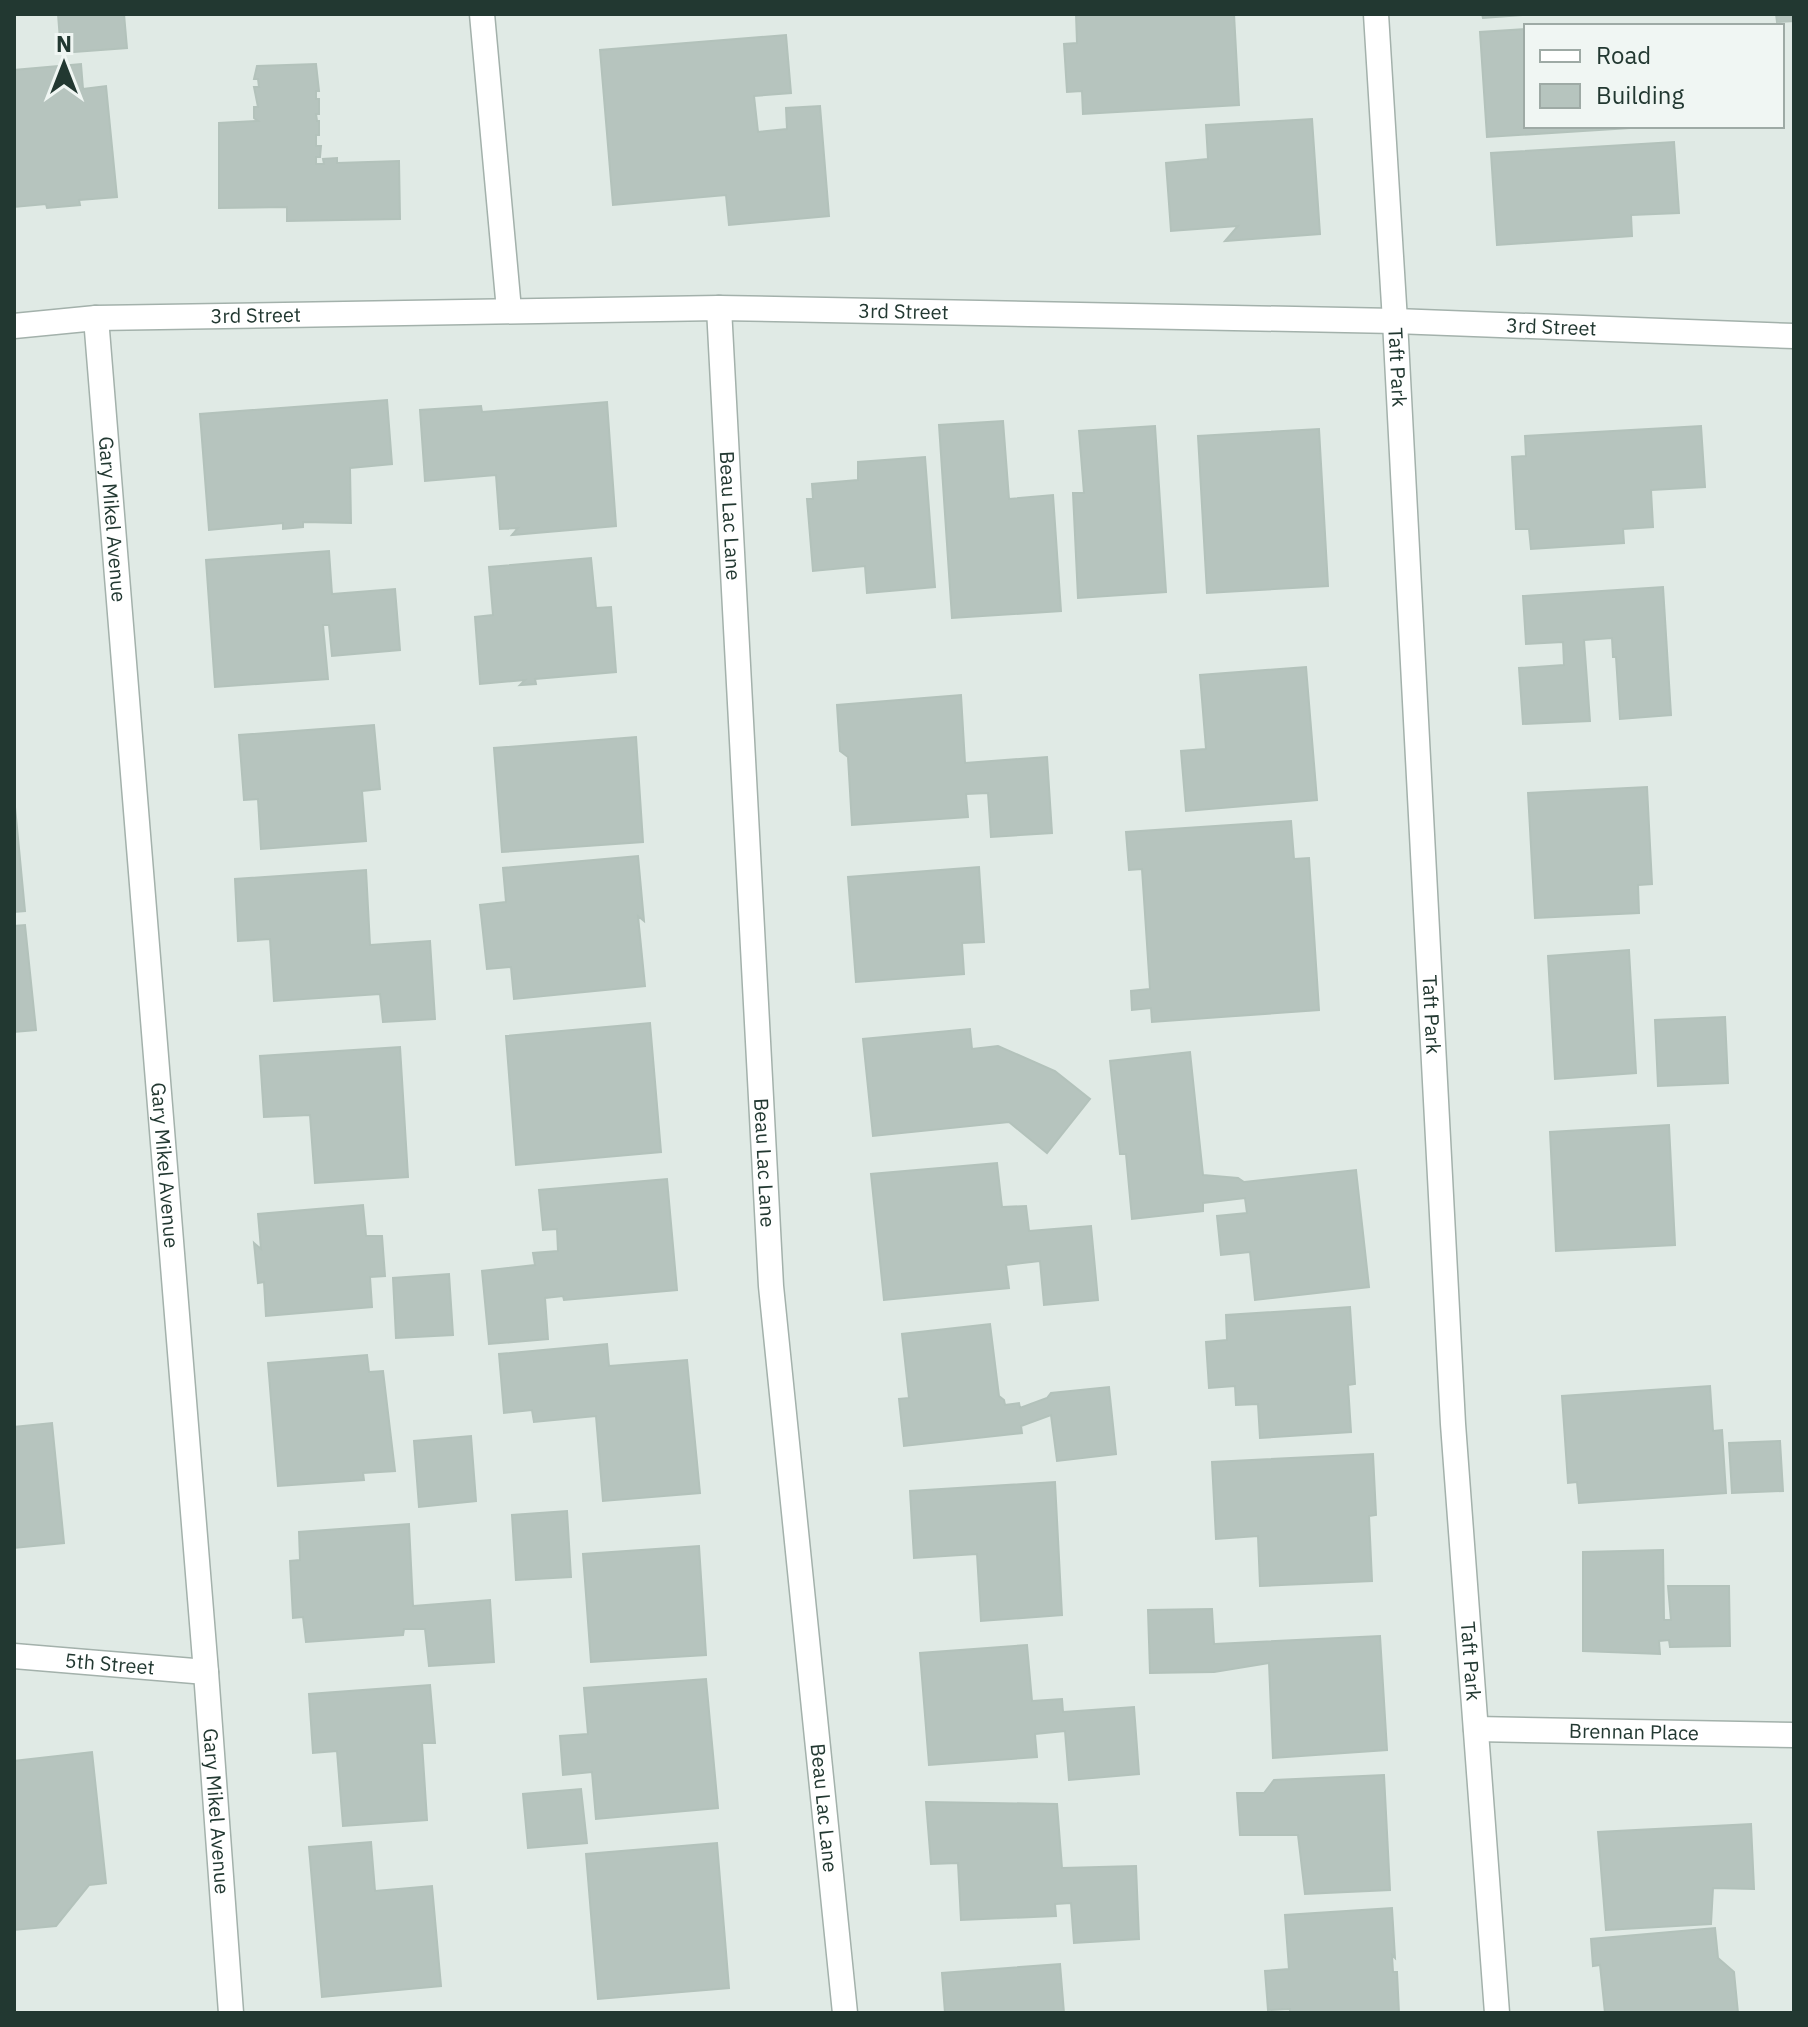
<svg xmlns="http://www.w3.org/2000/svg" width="1808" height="2027" font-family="'IBM Plex Sans',sans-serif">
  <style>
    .building { fill: #b6c4be; stroke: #b3c2bb; stroke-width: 2 }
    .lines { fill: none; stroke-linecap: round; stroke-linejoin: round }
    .street-casing { stroke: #a3b1ab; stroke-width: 27 }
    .street { stroke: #fff; stroke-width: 24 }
    .labels { text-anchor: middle; stroke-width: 8; stroke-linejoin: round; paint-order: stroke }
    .street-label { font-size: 20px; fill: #223831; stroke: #f0f6f3 }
  </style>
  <rect width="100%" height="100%" fill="#e0eae5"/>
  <path class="building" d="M58,14H124L127,48L61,53Z
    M1076,14H1234L1239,105L1083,114L1082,91L1067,92L1064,44L1077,43Z
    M1482,14H1537L1483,18Z
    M1776,14H1794V21L1777,22Z
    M1526,29V126H1662L1487,137L1480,32Z
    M786,35L791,93L754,96L758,132L787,129L786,108L820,106L829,216L729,225L726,195L613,205L600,50Z
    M81,64L83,89L106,86L117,197L79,200L80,205L47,208L46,204L14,207V70Z
    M316,64L319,91H316V99H319V114H316L317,121H319V135H316V146H321L320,157H316V164H324L323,159L337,158V163L399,161L400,219L287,221V207L219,208V123L258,121L254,118V107H258L254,87H259L258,79H254L257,66Z
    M1312,119L1320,234L1225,241L1238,226L1171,231L1166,163L1208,159L1206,125Z
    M1674,142L1679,213L1631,215L1632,236L1497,245L1491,153Z
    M387,400L392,464L350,468L351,523L303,522V527L283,529V523L209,530L200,414Z
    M607,402L616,526L512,535L518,528L500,529L496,475L425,481L420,410L481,406L482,412Z
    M1003,421L1009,499L1053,495L1061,611L952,618L939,425Z
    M1155,426L1166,592L1078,598L1073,493H1084L1079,431Z
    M1701,426L1705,487L1651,490L1653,527L1623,529L1624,543L1531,549L1529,529H1516L1512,457L1526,456L1525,436Z
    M1319,429L1328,586L1207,593L1198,436Z
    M925,457L935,587L867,593L865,566L813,571L807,499H813L812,484L858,480V462Z
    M329,551L332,594L395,589L400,650L332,656L329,625H323L328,679L215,687L206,560Z
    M591,558L596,608L611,607L616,672L535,679L536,684L520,685L525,680L480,684L475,617L493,615L489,567Z
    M1663,587L1671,715L1620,719L1616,657H1613L1612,638L1584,640L1590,721L1523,724L1519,668L1564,665L1563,642L1526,644L1523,596Z
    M1306,667L1317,800L1186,811L1181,751L1206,749L1200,675Z
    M961,695L965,763L1047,757L1052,833L991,837L988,793L966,794L968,817L852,825L848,757L840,751L837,705Z
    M374,725L380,789L362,791L366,841L261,849L258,799L244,800L239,735Z
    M636,737L643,842L502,852L494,748Z
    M1647,787L1652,884L1638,885L1639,913L1535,918L1528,793Z
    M15,807L25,911L14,912V808Z
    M1291,821L1294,859L1309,858L1319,1010L1152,1022L1151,1008L1132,1010L1131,991L1150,989L1142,869L1129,870L1126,832Z
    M638,856L644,921L638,916L645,986L514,999L511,967L487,969L480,905L506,902L503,868Z
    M979,867L984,942L962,943L964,974L856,982L848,877Z
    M366,870L370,945L430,941L435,1019L383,1022L380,994L274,1001L270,939L238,941L235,879Z
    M25,925L36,1030L14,1032V926Z
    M1629,950L1636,1073L1555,1079L1548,956Z
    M1725,1017L1728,1083L1658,1086L1655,1020Z
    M650,1023L661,1152L516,1165L506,1036Z
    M970,1029L972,1049L998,1046L1055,1071L1090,1099L1047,1153L1009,1122L873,1136L863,1039Z
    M400,1047L408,1177L315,1183L310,1115L264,1117L260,1056Z
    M1190,1052L1203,1175L1238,1178L1244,1182L1356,1170L1369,1287L1255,1300L1250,1252L1221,1255L1217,1216L1247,1213L1245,1198L1203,1203V1211L1132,1219L1126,1154H1120L1110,1061Z
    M1669,1125L1675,1245L1556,1251L1550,1132Z
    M997,1163L1002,1207L1026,1206L1029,1231L1091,1226L1098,1300L1044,1305L1040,1261L1006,1265L1009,1288L884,1300L871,1174Z
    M667,1179L677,1290L564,1300L563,1296L545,1298L548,1339L489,1344L482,1271L535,1265L533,1253L558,1251L557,1229L543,1230L539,1190Z
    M363,1205L366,1236H382L385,1276L370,1277L372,1307L266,1316L264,1282L258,1283L254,1243L261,1249L258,1214Z
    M449,1274L453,1335L396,1338L393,1278Z
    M1350,1307L1355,1384L1348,1385L1351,1432L1260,1438L1258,1404L1236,1405L1235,1386L1209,1388L1206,1342L1227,1340L1226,1315Z
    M990,1324L999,1396L1004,1400L1005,1405L1019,1403L1020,1408L1047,1398L1051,1393L1109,1387L1116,1454L1057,1461L1051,1415L1021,1426L1022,1433L904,1446L899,1399L909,1398L902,1334Z
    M607,1344L609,1366L687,1360L700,1493L603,1501L596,1416L534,1422L532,1410L504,1413L499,1354Z
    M367,1355L369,1372L383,1371L395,1471L363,1473L364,1480L278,1486L268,1363Z
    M1710,1386L1713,1431L1722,1430L1726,1493L1579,1503L1577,1482L1568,1483L1562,1396Z
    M52,1423L64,1543L14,1548V1427Z
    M471,1436L476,1501L419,1507L414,1441Z
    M1780,1441L1783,1491L1732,1493L1729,1443Z
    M1373,1454L1376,1515L1369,1516L1372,1581L1260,1586L1258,1536L1216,1539L1212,1462Z
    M1055,1482L1062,1615L981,1621L977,1554L914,1558L910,1491Z
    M567,1511L571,1577L516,1580L512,1515Z
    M409,1524L413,1606L490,1600L494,1662L429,1666L425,1629H404L403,1635L306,1642L303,1617L293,1618L290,1561L300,1560L299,1532Z
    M699,1546L706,1655L591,1662L583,1554Z
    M1663,1550L1664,1620H1671L1668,1586H1729L1730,1646L1670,1647L1669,1640L1659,1641L1660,1654L1583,1651V1552Z
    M1212,1609L1214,1644L1380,1636L1387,1750L1273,1758L1269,1663L1214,1672L1150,1673L1148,1610Z
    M1027,1645L1032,1701L1062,1699L1063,1712L1134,1707L1139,1774L1069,1780L1065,1731L1035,1734L1037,1757L929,1765L920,1653Z
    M706,1679L718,1808L596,1819L592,1772L563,1775L560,1736L588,1734L584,1688Z
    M430,1685L435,1743H422L427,1820L343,1826L337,1751L313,1753L309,1694Z
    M92,1752L106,1883L89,1885L56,1926L14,1930V1761Z
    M1384,1775L1390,1890L1305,1894L1298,1835H1240L1237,1793H1264L1274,1780Z
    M581,1789L587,1843L528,1848L523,1794Z
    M926,1802L1057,1804L1062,1868L1136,1866L1139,1939L1074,1943L1071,1903L1055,1904L1056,1916L961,1920L958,1863L931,1864Z
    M1751,1824L1754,1889L1713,1888L1711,1924L1606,1930L1598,1832Z
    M371,1842L375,1891L432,1886L441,1986L322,1997L309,1847Z
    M717,1843L729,1988L598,1999L586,1854Z
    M1392,1908L1395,1958L1392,1955L1393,1972H1397L1399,2013H1290V2009L1268,2010L1265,1971L1289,1969L1285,1915Z
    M1715,1928L1718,1958L1734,1972L1738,2013H1605L1600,1965L1593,1966L1591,1939Z
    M1060,1964L1064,2013H945L942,1973Z"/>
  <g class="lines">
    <defs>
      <g id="street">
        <path d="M482,14L509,310"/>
        <path id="s1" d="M1376,14L1395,321L1453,1424L1497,2013"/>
        <path id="s2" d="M719,308L771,1286L845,2013"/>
        <path id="s3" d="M96,318L206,1672L231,2013"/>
        <path id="s4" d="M14,326L96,318L719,308L1395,321L1794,336"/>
        <path id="s5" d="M14,1656L206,1672"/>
        <path id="s6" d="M1476,1729L1794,1735"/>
      </g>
    </defs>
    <use href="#street" class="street-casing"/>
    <use href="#street" class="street"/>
  </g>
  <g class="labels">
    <g class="street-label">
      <text dy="7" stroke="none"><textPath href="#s4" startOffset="890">3rd Street</textPath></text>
      <text dy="7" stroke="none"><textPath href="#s4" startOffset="242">3rd Street</textPath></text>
      <text dy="7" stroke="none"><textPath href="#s4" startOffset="1538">3rd Street</textPath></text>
      <text dy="7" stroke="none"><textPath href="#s1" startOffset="354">Taft Park</textPath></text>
      <text dy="7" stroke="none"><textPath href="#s2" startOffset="208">Beau Lac Lane</textPath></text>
      <text dy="7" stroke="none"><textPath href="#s3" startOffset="202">Gary Mikel Avenue</textPath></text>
      <text dy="7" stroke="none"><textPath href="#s1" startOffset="1002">Taft Park</textPath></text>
      <text dy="7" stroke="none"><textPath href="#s2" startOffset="856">Beau Lac Lane</textPath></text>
      <text dy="7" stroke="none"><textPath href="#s3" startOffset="850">Gary Mikel Avenue</textPath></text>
      <text dy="7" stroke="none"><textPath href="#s1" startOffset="1650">Taft Park</textPath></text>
      <text dy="7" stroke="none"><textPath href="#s5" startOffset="96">5th Street</textPath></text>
      <text dy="7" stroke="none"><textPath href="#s6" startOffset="158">Brennan Place</textPath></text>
      <text dy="7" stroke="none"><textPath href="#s2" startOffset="1504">Beau Lac Lane</textPath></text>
      <text dy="7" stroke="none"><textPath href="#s3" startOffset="1498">Gary Mikel Avenue</textPath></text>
    </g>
  </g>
  <rect width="1808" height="2027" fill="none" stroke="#223831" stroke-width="32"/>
  <rect x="1524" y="24" width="260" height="104" fill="#f0f6f3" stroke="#9eaaa5" stroke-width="2"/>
  <rect x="1540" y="50" width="40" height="12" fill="#ffffff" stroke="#9eaaa5" stroke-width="2"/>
  <text x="1596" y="64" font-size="24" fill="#223831">Road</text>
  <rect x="1540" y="84" width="40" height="24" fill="#b6c4be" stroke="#9eaaa5" stroke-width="2"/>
  <text x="1596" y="104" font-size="24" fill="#223831">Building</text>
  <g transform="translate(64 64)" stroke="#f0f6f3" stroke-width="6" paint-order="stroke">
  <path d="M0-6L14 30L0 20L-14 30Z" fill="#223831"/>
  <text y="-12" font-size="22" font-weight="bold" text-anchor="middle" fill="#223831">N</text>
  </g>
</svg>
